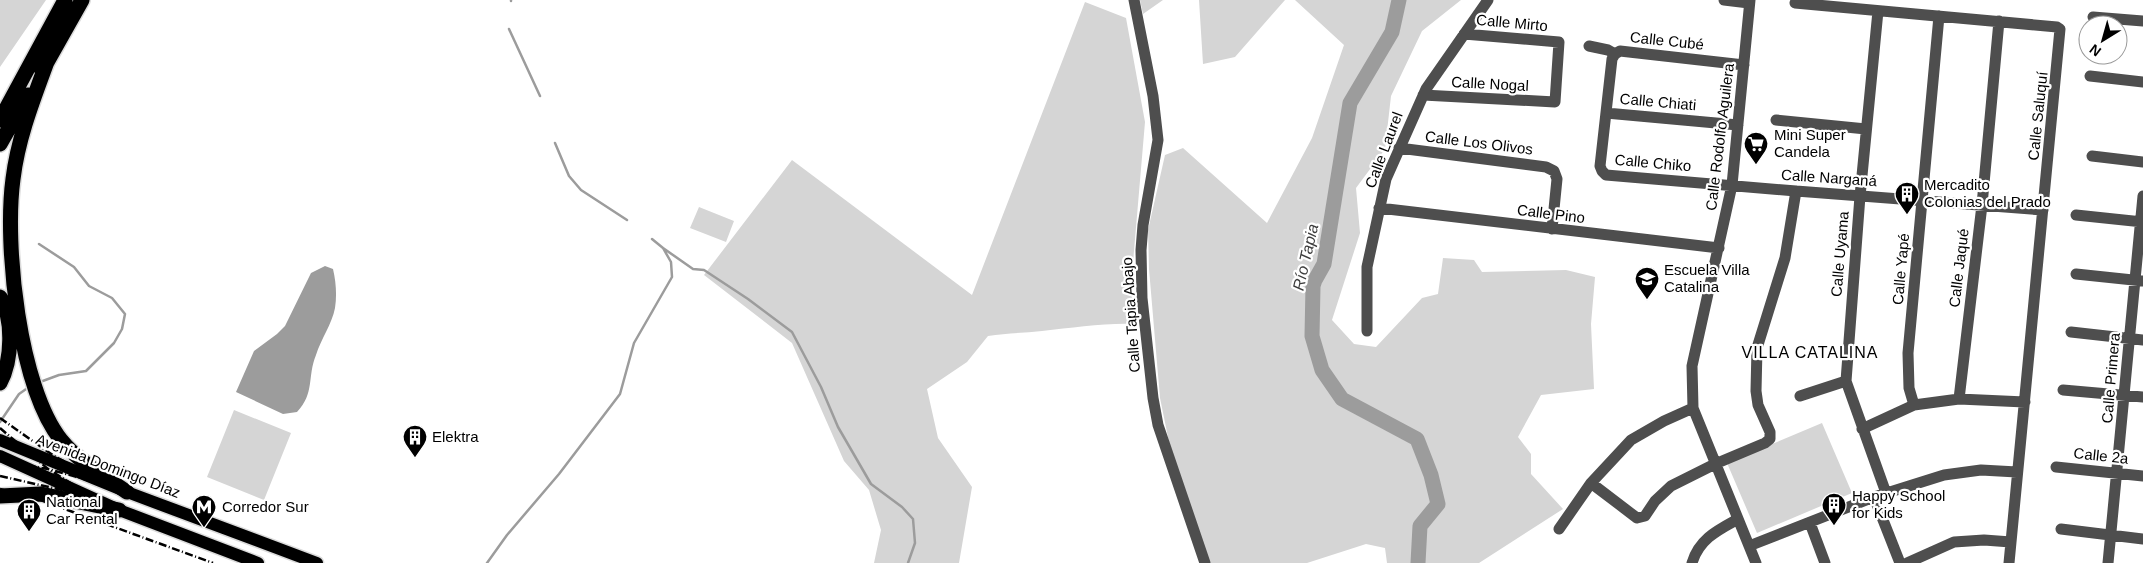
<svg xmlns="http://www.w3.org/2000/svg" width="2143" height="563" font-family="Arial,sans-serif">
  <style>
    .green { fill: #d5d5d5 }
    .water { fill: #9c9c9c }
    .lines { fill: none; stroke-linecap: round; stroke-linejoin: round }
    .stream { stroke: #9c9c9c; stroke-width: 2.5 }
    .river { stroke: #9c9c9c; stroke-width: 15 }
    .major-casing { stroke: #dbdbdb; stroke-width: 15 }
    .highway-casing { stroke: #dbdbdb; stroke-width: 18 }
    .minor { stroke: #4e4e4e; stroke-width: 11 }
    .major { stroke: #000; stroke-width: 12 }
    .highway { stroke: #000; stroke-width: 15 }
    .rail { stroke: #000; stroke-width: 2.5; stroke-dasharray: 8 2.5 1 2.5; stroke-linecap: butt }
    .labels { text-anchor: middle; stroke-width: 4.5; stroke-linejoin: round; paint-order: stroke }
    .street-label { font-size: 15px; fill: #000; stroke: #fff }
    .poi-label { font-size: 15px; fill: #000; stroke: #fff; text-anchor: start }
    .water-label { font-size: 16px; font-style: italic; fill: #3d3d3d; stroke: #fff }
    .neighbourhood-label { font-size: 16px; letter-spacing: 1px; fill: #000; stroke: #fff }
  </style>
  <rect width="100%" height="100%" fill="#fff"/>
  <path class="green" d="M0,0H46L0,67Z
    M1140,0H1163L1143,14Z
    M1199,0H1285L1235,57L1203,64Z
    M1295,0H1461L1422,31L1391,96L1385,149L1356,188L1360,233L1332,320L1354,344L1376,347L1422,298L1438,294L1443,258L1474,260L1482,272L1566,270L1595,277L1591,324L1594,389L1541,395L1518,437L1531,454V474L1563,509L1479,563H1387L1385,548L1366,544L1307,563H1210L1169,442L1160,398L1149,269L1148,230L1165,155L1183,148L1267,223L1312,138L1344,45Z
    M1085,2L1126,18L1145,122L1131,286L1134,324C1103,323 1073,328 1042,331C1024,333 1006,333 988,336L967,362L927,389L938,438L972,487L959,563H874L881,530L869,490L844,461L792,343L704,275L792,160L972,295Z
    M699,207L734,221L726,242L690,228Z
    M234,410L291,433L264,500L207,477Z
    M1822,423L1852,493L1757,533L1727,463Z"/>
  <path class="water" d="M325,266L333,269C336,282 337,295 335,308C332,324 321,339 316,355C307,377 315,393 297,412L283,414L236,392L254,351L277,334L285,326L311,273Z"/>
  <g class="lines">
    <path class="stream" d="M511,1V0
      M509,29L540,96
      M555,143L569,176L581,190L627,220
      M39,244L74,267L89,286L112,298L125,314L122,329L114,343L86,371L59,375L40,382
      M663,248L693,269L704,270L748,299L792,332L821,387L838,427L871,484L902,507L913,519L915,543L908,563
      M0,422L19,394L29,387
      M487,563L507,535L559,474L620,394L634,343L672,277L671,262L663,248L652,239"/>
    <path class="river" d="M1399,0L1392,32L1350,103L1324,264L1315,280L1313,286L1312,336L1322,370L1342,399L1417,439L1431,475L1438,504L1420,526L1418,563"/>
    <defs>
      <path id="major" d="M0,440L127,492L317,563
        M0,456L119,510L258,563"/>
      <path id="highway" d="M47,62C33,100 18,138 13,179C4,245 19,387 61,440C79,462 104,476 127,492
        M42,71L82,0
        M0,120L65,0
        M0,144L28,95
        M0,297C14,319 12,361 0,383
        M0,496L41,494L119,510"/>
    </defs>
    <use href="#major" class="major-casing"/>
    <use href="#highway" class="highway-casing"/>
    <path class="minor" d="M1134,0L1153,96L1158,140L1143,225L1141,250L1142,298L1153,398L1158,425L1205,563
      M1724,0L1749,3
      M1750,0L1732,185L1692,366L1693,408L1756,563
      M1795,3L2057,27L2060,29L2009,563
      M1878,11L1860,196L1846,381L1886,493
      M2093,17L2143,21
      M1589,46L1608,50L1615,54
      M1615,54L1612,59L1600,166L1602,171L1606,175L1796,191L2043,210
      M1615,54L1620,51L1744,65
      M2090,76L2143,82
      M1423,95L1555,102L1559,42L1464,34
      M1606,113L1738,125
      M1776,120L1866,129
      M1399,148L1546,167L1554,171L1557,179L1552,229
      M2092,156L2143,162
      M1379,208L1719,248
      M2076,215L2143,222
      M2076,274L2143,281
      M1367,331V267L1386,179L1426,89L1488,0
      M2071,332L2143,340
      M2063,390L2143,397
      M1800,396L1846,381
      M1959,399L1982,205L1999,21
      M1914,405L1909,388L1908,353L1939,16
      M1862,429L1914,405L1959,399L2025,402
      M2056,467L2143,476
      M1591,483L1637,518L1645,516L1655,501L1671,486L1715,464L1765,443L1770,439V432L1758,405L1756,391L1757,348L1785,258L1796,191
      M1874,497L1900,563
      M1810,523L1825,563
      M1559,529L1591,483L1631,440L1664,421L1693,408
      M2061,529L2143,539
      M1749,546L1874,497L1944,475L1981,470L2017,472
      M1692,563C1699,539 1718,530 1738,519
      M1907,563L1954,542L1984,540L2011,542
      M2108,563L2143,196"/>
    <use href="#major" class="major"/>
    <use href="#highway" class="highway"/>
    <path class="rail" d="M0,418L54,456L91,476
      M0,428L48,469L85,492
      M0,461L48,469L81,478L312,563
      M0,476L62,490L263,563
      M0,489L40,500L213,563"/>
  </g>
  <defs>
    <symbol id="supermarket-pin" viewBox="-11 -11 22 30"><path d="M0 17L-7.5 6A9.5 9.5 0 1 1 7.5 6Z" fill="#000" stroke="#fff"/><path d="M-6-5.5h2.5l.6 2H6L4.5 2H-2.5L-4.4-4H-6ZM-1.5 3.2a1.3 1.3 0 1 0 .1 0ZM3 3.2a1.3 1.3 0 1 0 .1 0Z" fill="#fff"/></symbol>
    <symbol id="building-pin" viewBox="-11 -11 22 30"><path d="M0 17L-7.5 6A9.5 9.5 0 1 1 7.5 6Z" fill="#000" stroke="#fff"/><path d="M-4-6H4V6H1V3H-1V6H-4ZM-2.5-4.3h1.7v1.8h-1.7ZM.8-4.3h1.7v1.8H.8ZM-2.5-1h1.7V.8h-1.7ZM.8-1h1.7V.8H.8Z" fill="#fff"/></symbol>
    <symbol id="school-pin" viewBox="-11 -11 22 30"><path d="M0 17L-7.5 6A9.5 9.5 0 1 1 7.5 6Z" fill="#000" stroke="#fff"/><path d="M0-5L7-2L0 1L-7-2ZM-4 1L0 2.5L4 1V4Q0 6-4 4Z" fill="#fff"/></symbol>
    <symbol id="metro-pin" viewBox="-11 -11 22 30"><path d="M0 17L-7.5 6A9.5 9.5 0 1 1 7.5 6Z" fill="#000" stroke="#fff"/><path d="M-5.5 5V-5H-3L0 0L3-5H5.5V5H3V-.5L0 4L-3-.5V5Z" fill="#fff"/></symbol>
  </defs>
  <g fill-rule="evenodd">
    <use href="#supermarket-pin" x="1742" y="130" width="28" height="38"/>
    <use href="#building-pin" x="1893" y="180" width="28" height="38"/>
    <use href="#school-pin" x="1633" y="265" width="28" height="38"/>
    <use href="#building-pin" x="401" y="423" width="28" height="38"/>
    <use href="#building-pin" x="1820" y="491" width="28" height="38"/>
    <use href="#metro-pin" x="190" y="493" width="28" height="38"/>
    <use href="#building-pin" x="15" y="497" width="28" height="38"/>
  </g>
  <g class="labels">
    <g class="street-label">
      <text transform="translate(1512 23) rotate(5)" y="5">Calle Mirto</text>
      <text transform="translate(1667 41) rotate(6)" y="5">Calle Cubé</text>
      <text transform="translate(1490 84) rotate(3)" y="5">Calle Nogal</text>
      <text transform="translate(1658 102) rotate(5)" y="5">Calle Chiati</text>
      <text transform="translate(2038 116) rotate(-84)" y="5">Calle Saluquí</text>
      <text transform="translate(1720 137) rotate(-83)" y="5">Calle Rodolfo Aguilera</text>
      <text transform="translate(1479 143) rotate(7)" y="5">Calle Los Olivos</text>
      <text transform="translate(1384 150) rotate(-69)" y="5">Calle Laurel</text>
      <text transform="translate(1653 163) rotate(5)" y="5">Calle Chiko</text>
      <text transform="translate(1829 178) rotate(4)" y="5">Calle Narganá</text>
      <text transform="translate(1551 214) rotate(7)" y="5">Calle Pino</text>
      <text transform="translate(1840 254) rotate(-85)" y="5">Calle Uyama</text>
      <text transform="translate(1959 268) rotate(-83)" y="5">Calle Jaqué</text>
      <text transform="translate(1901 269) rotate(-85)" y="5">Calle Yapé</text>
      <text transform="translate(1131 315) rotate(-94)" y="5">Calle Tapia Abajo</text>
      <text transform="translate(2111 378) rotate(-85)" y="5">Calle Primera</text>
      <text transform="translate(2101 456) rotate(6)" y="5">Calle 2a</text>
      <text transform="translate(108 466) rotate(21)" y="5">Avenida Domingo Díaz</text>
    </g>
    <g class="poi-label">
      <text x="1774" y="140">Mini Super<tspan x="1774" dy="17">Candela</tspan></text>
      <text x="1924" y="190">Mercadito<tspan x="1924" dy="17">Colonias del Prado</tspan></text>
      <text x="1664" y="275">Escuela Villa<tspan x="1664" dy="17">Catalina</tspan></text>
      <text x="432" y="442">Elektra</text>
      <text x="1852" y="501">Happy School<tspan x="1852" dy="17">for Kids</tspan></text>
      <text x="46" y="507">National<tspan x="46" dy="17">Car Rental</tspan></text>
      <text x="222" y="512">Corredor Sur</text>
    </g>
    <g class="water-label">
      <text transform="translate(1305 257) rotate(-77)" y="6">Río Tapia</text>
    </g>
    <g class="neighbourhood-label">
      <text x="1810" y="358">VILLA CATALINA</text>
    </g>
  </g>
  <g transform="translate(2103 40) rotate(217)"><circle r="24" fill="#ffffff" stroke="#999999"/>
  <path d="M0-4L9 19L0 12L-9 19Z" fill="#000000"/>
  <text y="-8" font-size="14" font-weight="bold" text-anchor="middle" fill="#000000">N</text>
  </g>
</svg>
